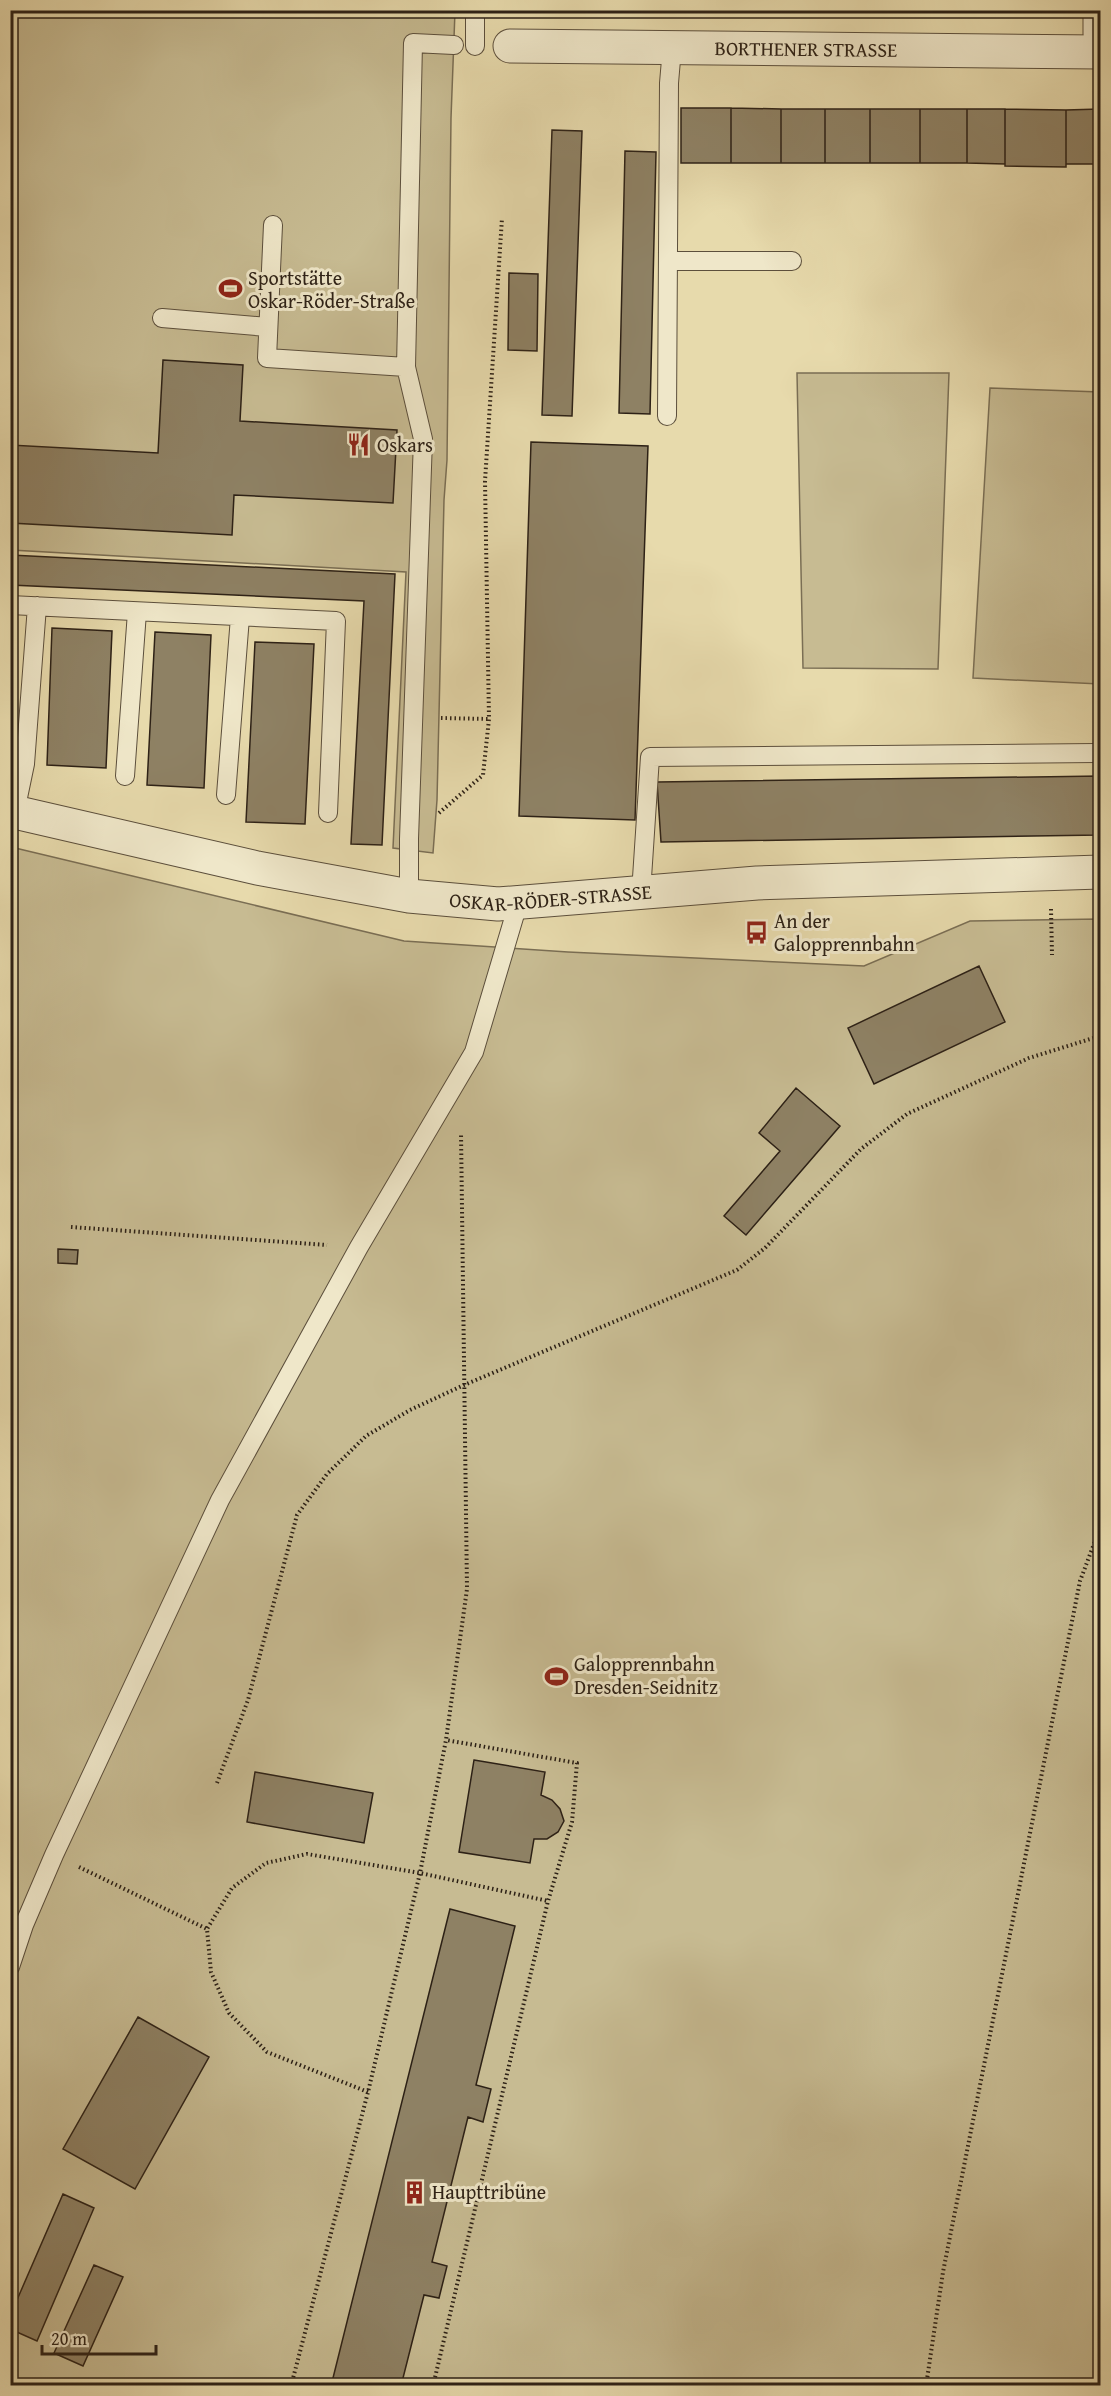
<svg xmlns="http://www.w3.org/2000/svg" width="1111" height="2396" font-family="'Gentium Book Plus',serif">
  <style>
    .green { fill: #c7bb92; stroke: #7a6e54; stroke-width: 1.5 }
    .building { fill: #8e8164; stroke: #2d2116; stroke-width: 1.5 }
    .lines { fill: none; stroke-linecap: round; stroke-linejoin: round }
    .service-casing { stroke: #5c4f3c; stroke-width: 20 }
    .minor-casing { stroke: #5c4f3c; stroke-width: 35 }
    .tertiary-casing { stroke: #5c4f3c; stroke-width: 35 }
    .path { stroke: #2d2116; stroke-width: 4; stroke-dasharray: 1.5 3; stroke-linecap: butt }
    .service { stroke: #efe7c9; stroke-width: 18 }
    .minor { stroke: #efe7c9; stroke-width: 33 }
    .tertiary { stroke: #efe7c9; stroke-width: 33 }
    .labels { text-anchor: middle; stroke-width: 6; stroke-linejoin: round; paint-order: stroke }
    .street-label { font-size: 20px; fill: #2d2116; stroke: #efe7c9 }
    .poi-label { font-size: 20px; fill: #2d2116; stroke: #efe7c9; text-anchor: start }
  </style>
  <rect width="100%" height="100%" fill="#e7daac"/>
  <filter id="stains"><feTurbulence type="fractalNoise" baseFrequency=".00333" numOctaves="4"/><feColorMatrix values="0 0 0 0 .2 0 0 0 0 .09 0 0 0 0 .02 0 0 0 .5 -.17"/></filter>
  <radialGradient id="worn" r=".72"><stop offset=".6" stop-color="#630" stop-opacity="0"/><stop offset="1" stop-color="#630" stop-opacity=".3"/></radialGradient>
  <path class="green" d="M10,11H455L451,118L447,460L444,500L437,800L433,853L393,848L406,572L11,550Z
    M797,373H949L938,669L803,668Z
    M990,388L1100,392V684L973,678Z
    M11,847L404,941L568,952L864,966L970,921L1100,919V2385L11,2386Z"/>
  <path class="building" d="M681,108H731V163H681Z
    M731,108L781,109V163H731Z
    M781,109H825V163H781Z
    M825,109H870V163H825Z
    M870,109H920V163H870Z
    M920,109H967V163H920Z
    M967,109H1005V164L967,163Z
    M1005,109L1066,110V167L1005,166Z
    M1100,109V164H1066V110Z
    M552,130L582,131L572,416L542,415Z
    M625,151L656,152L650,414L619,413Z
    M509,273L538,274L537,351L508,350Z
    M163,360L243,365L240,421L397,430L393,503L234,495L232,535L10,523V445L158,453Z
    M531,442L648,446L635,820L519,816Z
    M10,555L395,574L382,845L351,844L364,601L10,585Z
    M52,628L112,631L106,768L47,765Z
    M155,632L211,635L204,788L147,785Z
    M255,642L314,644L305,824L246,822Z
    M1100,776V835L661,842L657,782Z
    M1100,922V989L1099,923Z
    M979,966L1005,1022L874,1084L848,1028Z
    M796,1088L840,1126L746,1235L724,1216L780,1151L759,1133Z
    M58,1249L78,1250L77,1264L58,1263Z
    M474,1760L545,1772L541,1795L552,1800L560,1809L564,1821L558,1832L547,1839H534L530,1863L459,1852Z
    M255,1772L373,1793L364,1843L247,1822Z
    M450,1909L515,1926L476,2085L491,2089L483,2122L468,2117L432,2262L447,2266L439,2298L424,2295L401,2386H331Z
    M138,2017L209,2057L135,2189L63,2149Z
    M63,2194L94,2208L37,2341L10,2329V2316Z
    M94,2265L123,2277L83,2366L54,2353Z"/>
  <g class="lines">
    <defs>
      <path id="service" d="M475,46V10
        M273,225L267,358L406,367
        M668,261H792
        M162,318L267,327
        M667,416L669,83L672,48
        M10,605L336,621L328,813
        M125,776L137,612
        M226,795L240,617
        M15,812L25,764L37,606
        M641,893L650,757L1096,753
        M409,896V839L423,439L406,367L413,43L454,45
        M10,1967L24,1925L54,1855L220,1500L359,1247L474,1052L518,904"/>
      <g id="minor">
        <path d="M1100,10V34"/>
        <path id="s1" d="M510,46L1100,52"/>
      </g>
      <g id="tertiary">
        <path id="s2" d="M10,811L257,868L409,896L498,904L757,883L1100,872"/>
      </g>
    </defs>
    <use href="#service" class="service-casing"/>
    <use href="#minor" class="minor-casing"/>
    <use href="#tertiary" class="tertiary-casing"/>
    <path class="path" d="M441,718L489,719
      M439,813L483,775L489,719L485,481L502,218
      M1051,909L1052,955
      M71,1227L327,1245
      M217,1783L248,1700L297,1515L327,1474L366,1436L410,1410L464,1385L737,1270L765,1248L861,1149L907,1114L1029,1058L1100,1036
      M79,1867L207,1929
      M368,2092L267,2052L229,2013L211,1972L207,1929L232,1888L266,1863L307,1854L420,1873L548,1901
      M291,2386L368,2092L420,1873L446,1740L467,1589L461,1133
      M433,2386L548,1901L572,1822L577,1763L446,1740
      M926,2386L943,2272L1080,1581L1100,1528"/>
    <use href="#service" class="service"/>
    <use href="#minor" class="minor"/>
    <use href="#tertiary" class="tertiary"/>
  </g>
  <defs>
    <symbol id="stadium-bare" viewBox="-9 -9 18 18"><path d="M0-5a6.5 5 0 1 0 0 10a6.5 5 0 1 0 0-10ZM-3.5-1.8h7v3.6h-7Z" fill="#8f2418" stroke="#efe7c9" stroke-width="2.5" paint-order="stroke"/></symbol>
    <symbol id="restaurant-bare" viewBox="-9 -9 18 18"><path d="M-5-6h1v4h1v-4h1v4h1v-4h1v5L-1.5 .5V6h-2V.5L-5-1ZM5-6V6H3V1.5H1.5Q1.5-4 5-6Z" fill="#8f2418" stroke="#efe7c9" stroke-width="2.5" paint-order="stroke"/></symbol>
    <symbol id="bus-bare" viewBox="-9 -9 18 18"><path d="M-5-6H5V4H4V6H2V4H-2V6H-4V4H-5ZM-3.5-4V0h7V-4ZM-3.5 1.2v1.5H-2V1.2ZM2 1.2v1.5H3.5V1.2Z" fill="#8f2418" stroke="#efe7c9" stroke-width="2.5" paint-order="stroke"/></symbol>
    <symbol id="building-bare" viewBox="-9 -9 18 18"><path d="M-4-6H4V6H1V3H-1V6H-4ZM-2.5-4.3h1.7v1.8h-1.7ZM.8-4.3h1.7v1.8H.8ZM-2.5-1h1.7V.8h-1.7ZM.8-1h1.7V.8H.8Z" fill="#8f2418" stroke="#efe7c9" stroke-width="2.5" paint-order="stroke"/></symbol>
  </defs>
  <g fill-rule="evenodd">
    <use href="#stadium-bare" x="214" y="272" width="33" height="33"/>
    <use href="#restaurant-bare" x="342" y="428" width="33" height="33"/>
    <use href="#bus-bare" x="740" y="916" width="33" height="33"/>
    <use href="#stadium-bare" x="540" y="1660" width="33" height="33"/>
    <use href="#building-bare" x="398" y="2176" width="33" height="33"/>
  </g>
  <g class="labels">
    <g class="street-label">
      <text dy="7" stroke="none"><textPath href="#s1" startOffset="296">BORTHENER STRASSE</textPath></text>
      <text dy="7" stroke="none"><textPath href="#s2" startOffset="550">OSKAR-RÖDER-STRASSE</textPath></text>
    </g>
    <g class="poi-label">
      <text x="248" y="285">Sportstätte<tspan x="248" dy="23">Oskar-Röder-Straße</tspan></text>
      <text x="377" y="452">Oskars</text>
      <text x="774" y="928">An der<tspan x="774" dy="23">Galopprennbahn</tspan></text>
      <text x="574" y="1671">Galopprennbahn<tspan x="574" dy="23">Dresden-Seidnitz</tspan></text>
      <text x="432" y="2199">Haupttribüne</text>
    </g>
  </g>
  <rect width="1111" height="2396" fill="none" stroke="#e7daac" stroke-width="36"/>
  <rect x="12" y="12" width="1087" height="2372" fill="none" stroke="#2d2116" stroke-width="3"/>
  <rect x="18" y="18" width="1075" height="2360" fill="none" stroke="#2d2116" stroke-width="1.5"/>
  <path d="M42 2345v9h114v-9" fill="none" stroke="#2d2116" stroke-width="3"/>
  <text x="51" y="2345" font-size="18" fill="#2d2116" stroke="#efe7c9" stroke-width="4.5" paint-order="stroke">20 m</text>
  <rect width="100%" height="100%" filter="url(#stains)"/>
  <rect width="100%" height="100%" fill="url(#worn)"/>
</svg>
